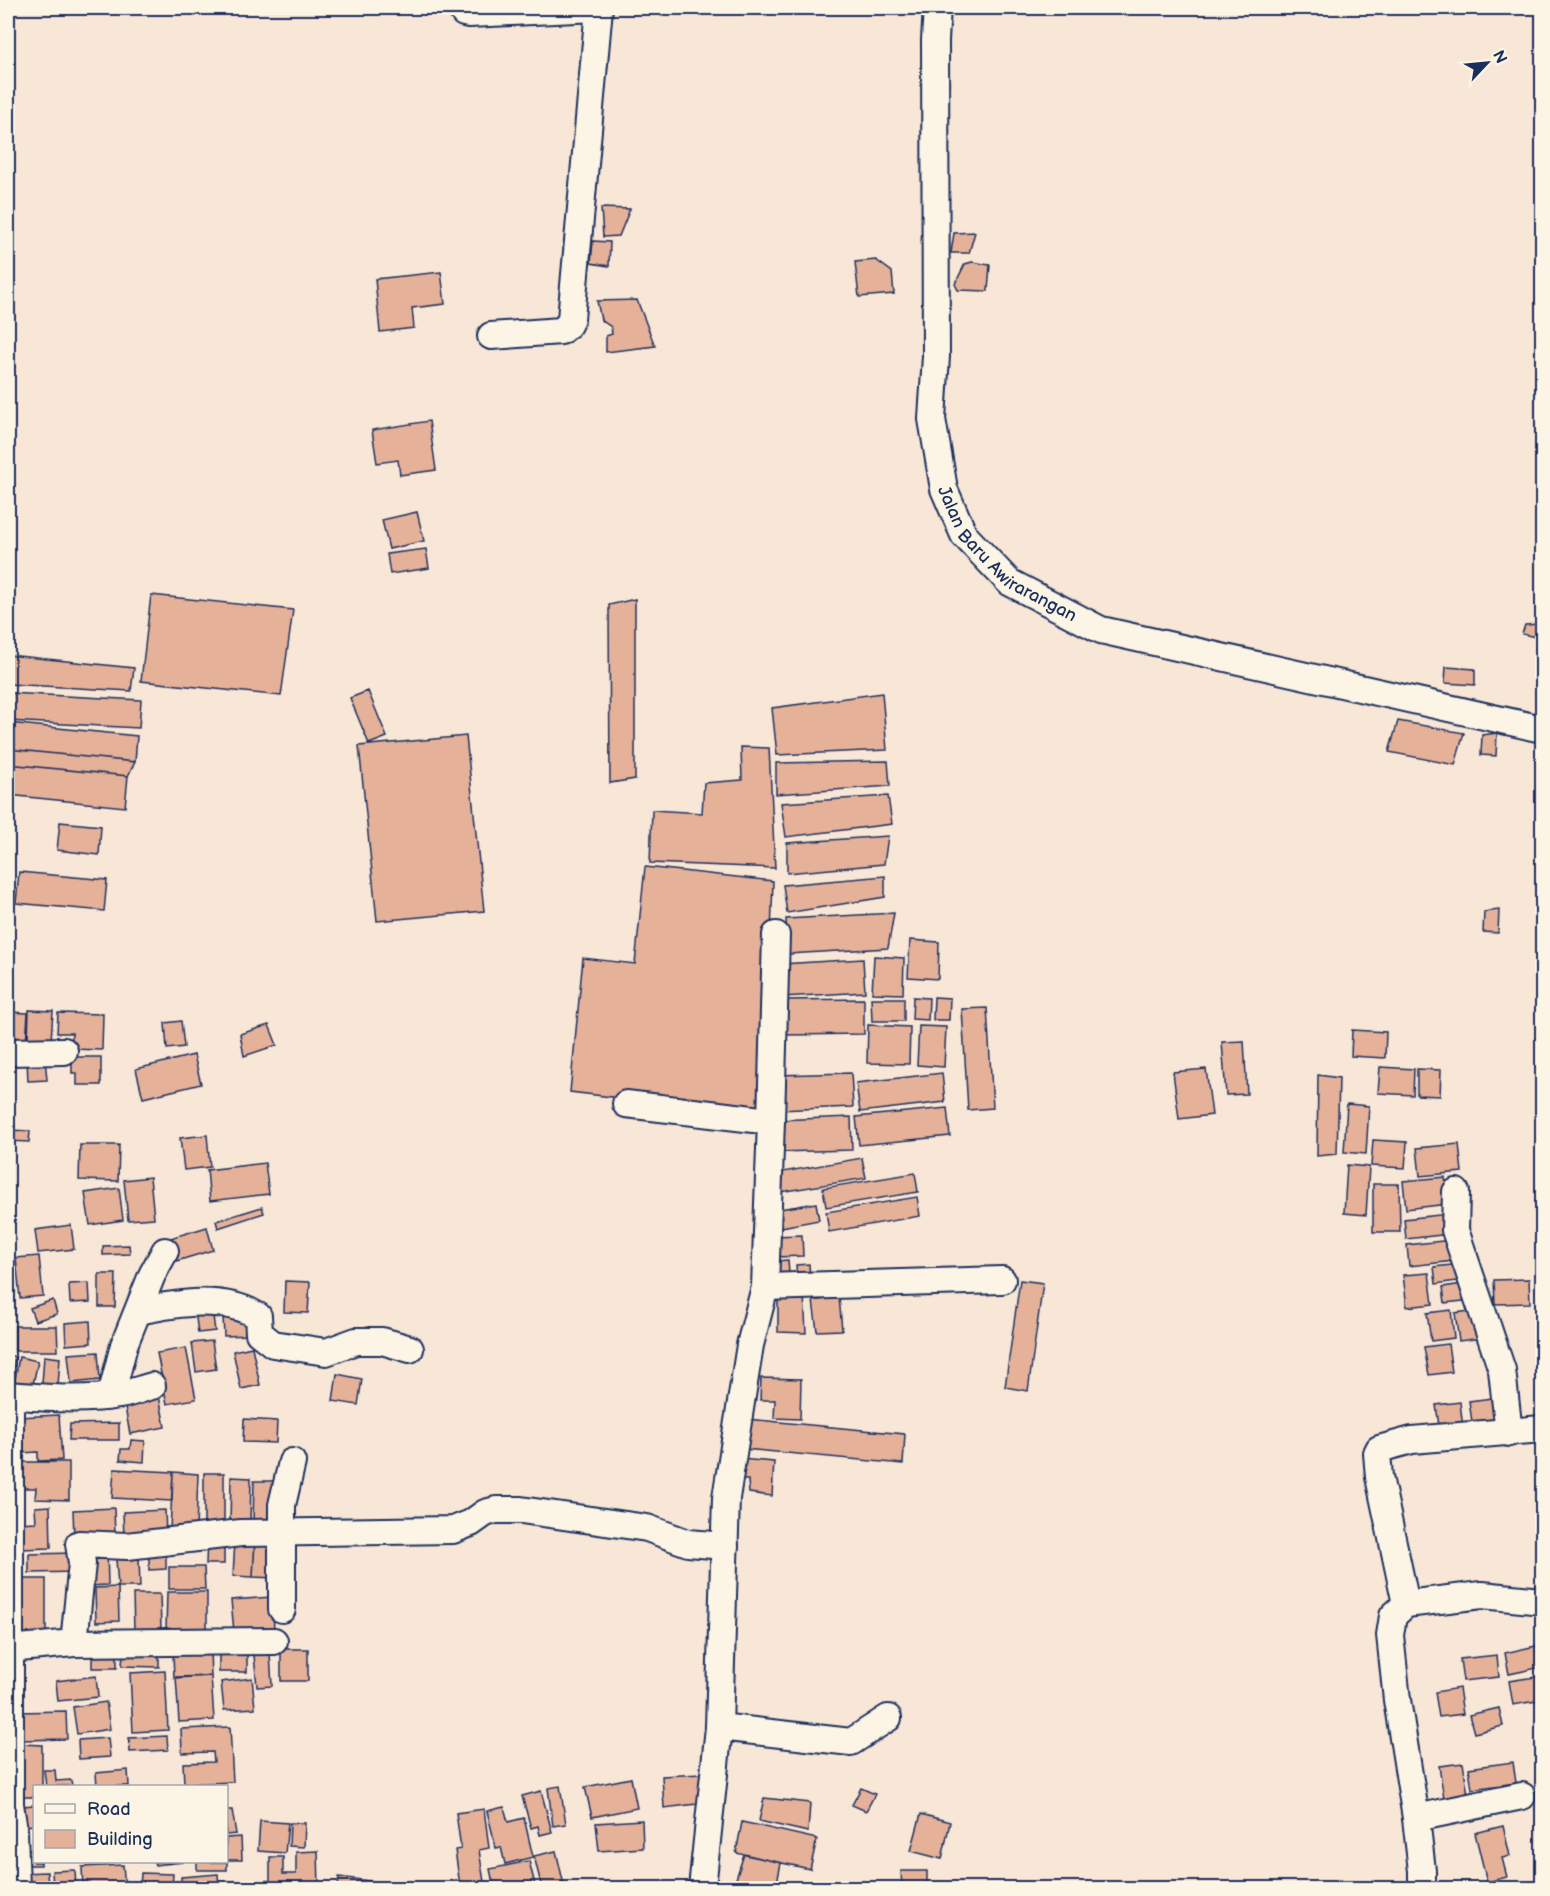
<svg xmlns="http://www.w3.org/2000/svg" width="1550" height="1896" font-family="'Balsamiq Sans',sans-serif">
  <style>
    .building { fill: #e6b199; stroke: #1b2f5e; stroke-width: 1.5 }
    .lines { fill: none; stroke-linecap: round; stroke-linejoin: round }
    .minor-casing { stroke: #1b2f5e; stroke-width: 30 }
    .minor { stroke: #fcf5e5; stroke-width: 26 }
    .labels { text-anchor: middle; stroke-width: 6; stroke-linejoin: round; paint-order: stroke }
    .street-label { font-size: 18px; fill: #1b2f5e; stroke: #fcf5e5 }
  </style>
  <rect width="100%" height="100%" fill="#f8e7d6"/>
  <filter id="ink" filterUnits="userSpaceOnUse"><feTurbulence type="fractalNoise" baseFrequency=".0167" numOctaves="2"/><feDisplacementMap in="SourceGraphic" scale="12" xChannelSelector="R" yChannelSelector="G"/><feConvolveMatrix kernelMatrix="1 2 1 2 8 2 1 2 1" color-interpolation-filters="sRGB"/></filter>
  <g filter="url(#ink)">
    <path class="building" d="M601,208L630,209L619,236L603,237Z
      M975,232L969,253H951L954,233Z
      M593,241L610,242L609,266L591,263Z
      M876,260L892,272L894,294L859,297L855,262Z
      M972,262L990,265L988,291L958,290L955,284L965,264Z
      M441,272L445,304L412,308L414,328L380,332L375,279Z
      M637,300L655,346L606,352V336L612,334L611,327L601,320L597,301Z
      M429,421L436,470L400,475L398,460L377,463L372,430Z
      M417,512L424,541L389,549L382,520Z
      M426,549L429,568L390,574L387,554Z
      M151,595L293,610L281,696L141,681Z
      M635,599V779L610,783L609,605Z
      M1539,624L1536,637L1522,634L1525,625Z
      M8,655L134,668L131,691L8,684Z
      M1446,667L1475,669V685L1445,683Z
      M368,691L387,737L369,744L350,698Z
      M8,693L141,700L139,728L8,721Z
      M882,693L887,750L777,755L772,708Z
      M1398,721L1464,733L1455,765L1389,752Z
      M8,723L137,736L135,762L8,749Z
      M1497,733L1496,756L1481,755L1482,735Z
      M466,736L484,911L377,921L359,746Z
      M741,747L769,748L775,868L650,863L652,810L702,813L704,783L742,780Z
      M8,749L135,762L128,776L8,764Z
      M888,761L890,786L776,794V763Z
      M8,764L128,776L125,807L8,795Z
      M888,796L892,824L786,837L781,803Z
      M60,822L101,826L99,855L57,850Z
      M888,836L884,864L787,873V843Z
      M645,867L773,881L764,1115L570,1092L583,958L635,964Z
      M19,872L107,880L104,911L16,903Z
      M885,876V897L787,913L783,885Z
      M1499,910L1498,933L1483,932L1484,912Z
      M894,913L888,948L788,954L786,919Z
      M910,940L939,942L938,979L908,977Z
      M874,956L904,958L903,994L872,993Z
      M863,959L865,992L783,997L781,964Z
      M913,997L929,998L928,1020L912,1019Z
      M934,997L950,998L949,1020H933Z
      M871,998H904V1021H872Z
      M864,999V1034L785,1035V1000Z
      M987,1008L993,1108L968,1110L962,1009Z
      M29,1010L53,1011L51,1040L28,1039Z
      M8,1012L28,1013L26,1045L8,1044Z
      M58,1013L103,1014L102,1050L72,1049V1033H57Z
      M181,1021L184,1047L167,1049L165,1023Z
      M269,1025L277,1045L244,1056L240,1034Z
      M868,1025L910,1027L909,1064L867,1063Z
      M919,1026L946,1027L944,1067L917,1065Z
      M1352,1030L1386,1032L1385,1058L1351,1056Z
      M1244,1041L1247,1094L1226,1095L1222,1042Z
      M194,1055L201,1084L143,1098L136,1069Z
      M72,1057H101V1085H77V1073H72Z
      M45,1059L47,1080L28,1081L27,1060Z
      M1380,1067L1414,1069L1413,1095L1378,1093Z
      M1206,1069L1212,1115L1179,1119L1173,1072Z
      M1417,1069L1441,1070L1440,1096L1417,1095Z
      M851,1073L853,1107L777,1110L776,1075Z
      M942,1073L945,1102L860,1112L856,1083Z
      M1318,1075L1339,1078L1337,1154L1317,1156Z
      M1347,1104L1369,1106L1366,1154L1344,1152Z
      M947,1108L950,1136L859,1145L856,1117Z
      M851,1117L852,1150L777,1152L776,1120Z
      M8,1130L30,1131L29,1142L8,1141Z
      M207,1135L210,1167L184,1170L180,1138Z
      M1373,1140L1407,1142L1405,1168L1371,1166Z
      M1459,1144L1462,1172L1420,1176L1417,1148Z
      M80,1145H119L118,1181L79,1180Z
      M862,1158L866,1178L774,1193L771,1174Z
      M265,1163L269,1194L210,1201L207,1170Z
      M1347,1165L1369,1167L1366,1215L1344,1213Z
      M915,1173L918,1192L826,1207L823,1188Z
      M150,1177L154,1218L128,1220L124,1180Z
      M1445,1177L1448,1204L1406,1209L1403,1181Z
      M1373,1184H1399L1400,1232H1373Z
      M119,1188L123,1220L90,1225L85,1193Z
      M917,1197L920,1216L829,1232L826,1212Z
      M816,1203L819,1220L776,1228L780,1209Z
      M262,1207L264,1213L218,1228L216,1221Z
      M1448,1214L1450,1234L1406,1239L1404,1219Z
      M71,1225L74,1249L38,1253L35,1230Z
      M207,1227L213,1250L170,1263L164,1240Z
      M802,1235L803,1256L775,1257L774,1236Z
      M1451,1240L1454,1261L1409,1266L1407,1245Z
      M129,1245L130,1254L103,1255V1246Z
      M39,1256L43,1296L20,1298L16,1258Z
      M788,1260L789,1274L777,1275L776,1261Z
      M809,1264L810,1278L797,1279L796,1265Z
      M1461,1264L1463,1280L1436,1284L1434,1267Z
      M1429,1273L1433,1304L1407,1307L1403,1275Z
      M99,1274H116L115,1307H99Z
      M1529,1279L1530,1303L1495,1304L1494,1280Z
      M1020,1280L1043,1283L1028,1391L1005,1387Z
      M285,1281L310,1282L308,1313L284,1312Z
      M89,1283L90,1302L70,1303L69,1284Z
      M1470,1283L1472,1300L1445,1303L1443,1287Z
      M804,1295L806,1333L778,1332V1300Z
      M839,1297L842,1330L817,1331L813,1301Z
      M53,1300L57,1314L35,1321L30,1308Z
      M212,1309L215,1331L198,1333L195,1311Z
      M1451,1310L1454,1338L1431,1341L1427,1313Z
      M1478,1310L1482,1338L1459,1341L1455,1313Z
      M249,1315L250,1335L224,1336L223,1317Z
      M90,1321L91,1343L66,1345L65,1323Z
      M15,1326H57L58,1351H15Z
      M212,1341L216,1369L196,1372L192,1343Z
      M1448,1344L1452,1372L1429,1375L1424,1347Z
      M252,1347L260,1385L241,1389L233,1351Z
      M186,1348L196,1399L167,1404L157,1353Z
      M98,1352L100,1380L71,1383L68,1354Z
      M8,1355L15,1357L10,1386H8Z
      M44,1356L60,1358L58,1386L42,1384Z
      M19,1357L38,1361L32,1389L14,1385Z
      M337,1374L362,1379L358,1405L333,1401Z
      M761,1378L801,1379L800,1419L774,1418L775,1400H760Z
      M159,1396L165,1427L130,1434L124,1402Z
      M1492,1398L1497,1425L1473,1429L1469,1401Z
      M1460,1402L1463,1429L1440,1433L1436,1405Z
      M59,1415L62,1460L38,1461V1452L20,1453L18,1417Z
      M244,1419L277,1421L276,1443L243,1442Z
      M746,1419L905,1434L903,1464L744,1449Z
      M119,1423V1440H69L70,1424Z
      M131,1440L145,1441L144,1462L120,1460L121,1449H130Z
      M740,1459L774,1462L772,1496L749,1493L748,1480H738Z
      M19,1462H69V1500L35,1499L36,1488H19Z
      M114,1469L173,1472L172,1501L112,1498Z
      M173,1472L198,1474L196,1531L170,1529Z
      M204,1473H224V1529H204Z
      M231,1477L251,1478L250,1525H230Z
      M254,1481H273L272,1524L253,1523Z
      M50,1506L51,1548L19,1549L18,1523L36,1522L35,1507Z
      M114,1508L115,1536L74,1538L73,1510Z
      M165,1510L166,1536L124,1538L123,1512Z
      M255,1538L277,1539L275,1578L253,1577Z
      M207,1540H224V1564H206Z
      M235,1541H255L253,1577L233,1576Z
      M107,1549L108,1585L88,1586L86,1550Z
      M166,1550V1569L149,1570V1551Z
      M75,1553L76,1572L29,1573V1554Z
      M116,1559H139L140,1587H118Z
      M169,1567H204L205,1589H169Z
      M23,1579H46V1634H23Z
      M118,1587L119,1621L96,1622L95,1588Z
      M167,1592H207V1630H166Z
      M133,1594H160L161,1629L134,1630Z
      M272,1597L274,1630L234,1632L231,1600Z
      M1540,1645L1542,1667L1509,1674L1505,1653Z
      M281,1649H308V1681H281Z
      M117,1651V1668H92V1652Z
      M210,1651L211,1676L174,1678L173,1653Z
      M247,1651V1672H219V1652Z
      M123,1652L159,1653V1667L122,1666Z
      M270,1654L272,1686L257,1687L254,1655Z
      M1497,1655L1499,1677L1463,1681L1460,1659Z
      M165,1671L168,1730L133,1732L130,1673Z
      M96,1676L98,1697L58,1701L56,1681Z
      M211,1676L214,1720L179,1722L176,1677Z
      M1542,1676V1700L1513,1705L1509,1681Z
      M252,1678L255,1708L224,1710L221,1682Z
      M1459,1688L1463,1714L1439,1717L1435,1692Z
      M106,1702L110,1729L77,1734L73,1707Z
      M1499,1708L1503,1726L1474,1733L1469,1715Z
      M66,1711L67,1739L20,1740L19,1712Z
      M230,1727L233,1782L184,1784L183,1763L214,1762L213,1752L182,1753L181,1729Z
      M167,1736L168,1750L130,1752L129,1738Z
      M108,1738L110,1757L79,1759L78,1740Z
      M21,1744L42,1745V1786H34V1797H20Z
      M1513,1762L1516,1783L1472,1789L1469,1768Z
      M1463,1763L1468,1795L1444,1799L1439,1766Z
      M44,1770H55L56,1781L71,1780L72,1786H46Z
      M128,1770L129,1786H97L96,1773Z
      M702,1774L705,1803L664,1808L662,1776Z
      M631,1778L637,1808L592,1817L585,1787Z
      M560,1786L566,1824L553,1826L548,1788Z
      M861,1788L875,1794L866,1811L852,1805Z
      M541,1791L552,1832L540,1835L538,1826L531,1828L522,1796Z
      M764,1798L810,1803L808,1832L759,1821Z
      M34,1805V1825L25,1826L23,1806Z
      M504,1807L508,1822L524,1818L533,1857L505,1864L501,1847L496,1848L487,1811Z
      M484,1809L489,1848L479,1850L484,1882L460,1886L455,1850L461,1849L456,1813Z
      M226,1810H232L236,1834L226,1835Z
      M921,1814L950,1822L942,1859L911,1851Z
      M642,1820L643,1848L599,1851L596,1823Z
      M260,1821L288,1823L285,1853L258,1851Z
      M742,1822L817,1839L810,1869L736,1853Z
      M290,1823H305L304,1847L289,1846Z
      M1503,1826L1510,1856L1502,1858L1507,1877L1487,1882L1475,1833Z
      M241,1837L242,1860H227V1870H197V1862H226V1838Z
      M23,1850H34V1862H41V1865H23Z
      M318,1851L319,1888H247V1881H270V1857H283V1874H296V1852Z
      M556,1851L564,1885L542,1888L534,1856Z
      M744,1854L781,1863L776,1888H750L734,1885Z
      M529,1861L535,1885L521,1888H494L490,1869Z
      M154,1862H184L155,1865Z
      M123,1865L125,1888H83L82,1867Z
      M75,1870L76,1888H53L52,1871Z
      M901,1871H927V1888H902Z
      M47,1872L48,1888H20V1873Z
      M141,1873L173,1874L172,1888H140Z
      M218,1874L219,1888H181V1877Z
      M339,1877L391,1884L390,1888H338Z
      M242,1881V1888H222L221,1882Z"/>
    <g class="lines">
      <defs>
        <g id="minor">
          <path d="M461,8L464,13L469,14L598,8"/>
          <path id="s1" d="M937,8L935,40L936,356L932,419L944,489L964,535L1009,582L1101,630L1542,729"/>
          <path d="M491,336L561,331L568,325L571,319L599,8"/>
          <path d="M8,1052L64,1051"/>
          <path d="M626,1104L771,1121"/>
          <path d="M1456,1192L1455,1230L1502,1370L1509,1433"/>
          <path d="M765,1287L1002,1280"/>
          <path d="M139,1311C177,1303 223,1295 258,1316L259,1333L273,1344L326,1352L356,1341H382L410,1349"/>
          <path d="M8,1395C44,1398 84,1401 120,1395C131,1393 141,1389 152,1386"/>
          <path d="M103,1397L111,1396L124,1345L152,1275L165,1251"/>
          <path d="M1406,1604L1379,1477L1377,1453L1379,1449L1412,1440L1542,1429"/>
          <path d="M282,1609V1505L292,1462"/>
          <path d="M74,1643L274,1641"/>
          <path d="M8,1649L74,1643L82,1563L79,1544L127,1546L241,1533L453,1530L471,1523L485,1513L496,1510H521L647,1528L688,1543L725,1546"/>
          <path d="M719,1727L851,1742L888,1718"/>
          <path d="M8,1803L10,1804L14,1831L16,1888"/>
          <path d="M10,1804V1395"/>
          <path d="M1416,1818L1522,1796"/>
          <path d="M702,1888L719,1727L726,1498L750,1345L765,1287L771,1121L776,935"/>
          <path d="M1422,1888V1871L1416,1818L1397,1700L1390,1635L1393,1616L1406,1604L1482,1595L1542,1601"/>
        </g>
      </defs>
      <use href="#minor" class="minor-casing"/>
      <use href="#minor" class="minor"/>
    </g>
  </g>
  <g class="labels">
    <g class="street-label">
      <text dy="6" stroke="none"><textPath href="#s1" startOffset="576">Jalan Baru Awirarangan</textPath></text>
    </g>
  </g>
  <rect width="1550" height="1896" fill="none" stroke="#fcf5e5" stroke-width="30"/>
  <rect x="15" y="15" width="1520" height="1866" fill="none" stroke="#1b2f5e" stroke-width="2" filter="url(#ink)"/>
  <rect x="33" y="1785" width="195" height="78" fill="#fcf5e5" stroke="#a2a6af" stroke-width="1.5"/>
  <rect x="45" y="1804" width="30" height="9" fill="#fcf5e5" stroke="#a2a6af" stroke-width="1.5"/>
  <text x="87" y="1815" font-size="18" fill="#1b2f5e">Road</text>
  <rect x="45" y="1830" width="30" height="18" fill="#e6b199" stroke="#a2a6af" stroke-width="1.5"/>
  <text x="87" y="1845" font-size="18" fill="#1b2f5e">Building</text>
  <g transform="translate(1487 63) rotate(64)" stroke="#fcf5e5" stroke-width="4.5" paint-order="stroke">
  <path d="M0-4.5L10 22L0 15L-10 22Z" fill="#1b2f5e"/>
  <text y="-9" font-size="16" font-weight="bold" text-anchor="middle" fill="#1b2f5e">N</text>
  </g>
</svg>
